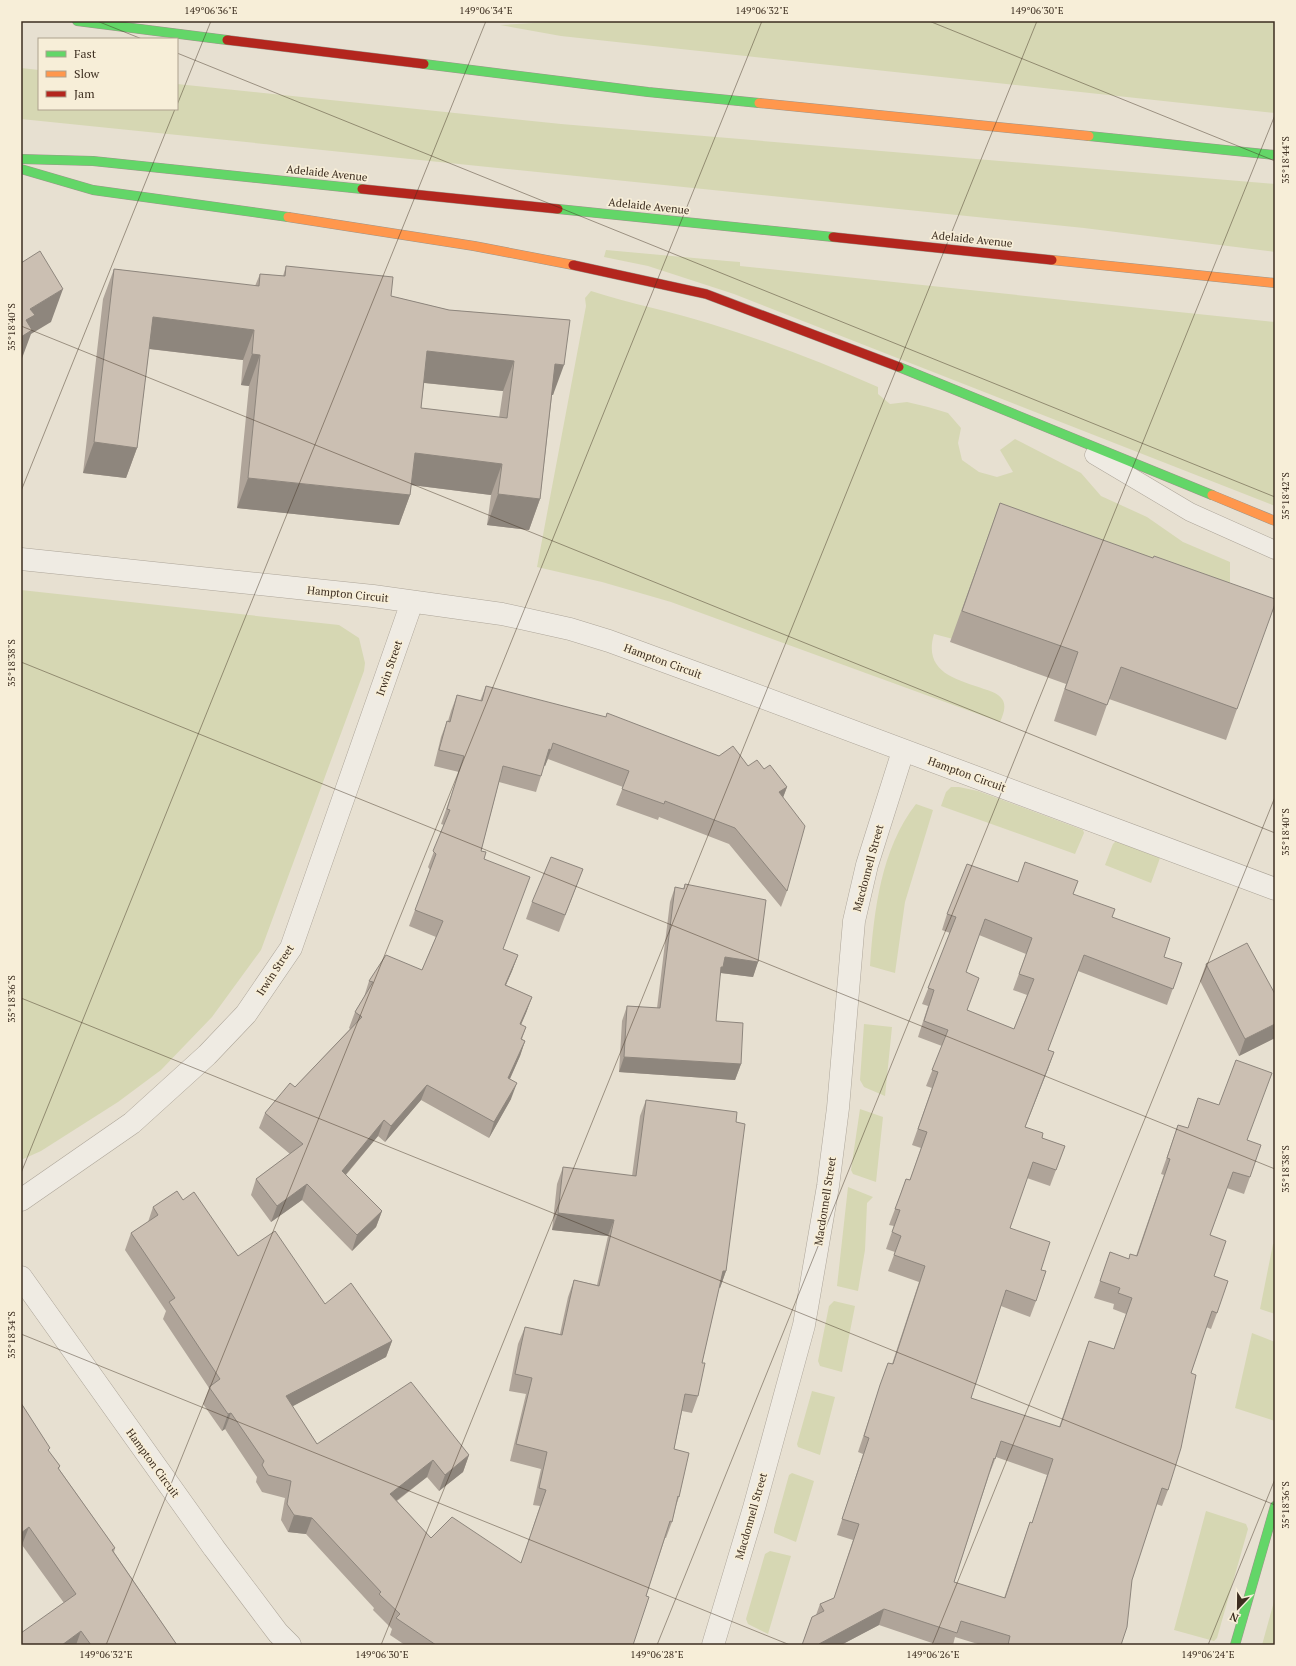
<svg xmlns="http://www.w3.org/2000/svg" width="1296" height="1666" font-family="'PT Serif',serif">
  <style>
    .green { fill: #d6d7b3 }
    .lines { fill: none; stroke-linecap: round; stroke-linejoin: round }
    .lane-casing { stroke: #ada599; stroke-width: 19 }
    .street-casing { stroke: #ada599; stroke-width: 23 }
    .fast-casing { stroke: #9c958a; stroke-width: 10 }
    .slow-casing { stroke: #9c958a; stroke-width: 10 }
    .jam-casing { stroke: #9c958a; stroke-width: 10 }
    .lane { stroke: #efebe3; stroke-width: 18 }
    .street { stroke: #efebe3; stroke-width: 22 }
    .fast { stroke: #63d668; stroke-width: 9 }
    .slow { stroke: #ff974d; stroke-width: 9 }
    .jam { stroke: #b3261e; stroke-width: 9 }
    .wall { fill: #afa499; fill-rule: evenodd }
    .shaded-wall { fill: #8e867d }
    .building { fill: #cbbfb2; stroke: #8e867d; fill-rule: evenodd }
    .ticks { fill: none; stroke: #3d2e20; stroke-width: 1; stroke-opacity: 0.45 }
    .labels { text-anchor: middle; stroke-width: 3.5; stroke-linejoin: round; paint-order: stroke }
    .street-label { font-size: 11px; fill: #3d2e20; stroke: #f7eed8 }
    .neatline { fill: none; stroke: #3d2e20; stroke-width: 1.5 }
    .ticks-label { font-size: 10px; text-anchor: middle; fill: #3d2e20 }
  </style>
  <rect width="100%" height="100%" fill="#e7e0d1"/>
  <path class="green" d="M567,21H1275V113L561,36L500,25Z
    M21,68L39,70V109H177V84L561,124L1275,184V252L1084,228L21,119Z
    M606,250L727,261L740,262V266L1275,322V506L734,294L648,266L604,257Z
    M591,291C630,304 671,311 711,324C767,341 824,363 878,387V394L890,404L907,402L928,407L948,413L961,428L958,443L962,460L979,472L997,477L1013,472L1000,450L1015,439L1081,473L1101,496L1147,517L1183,542L1230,562V582L1223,592L1062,540V524L1028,526L953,639L934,634C923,672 955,679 984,689C990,691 998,693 1002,699C1007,706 1003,715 1000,722L671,602L602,582L537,567L586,306L585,298Z
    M21,590L339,625L359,638L365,663L364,671L261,950L212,1017L161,1070L118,1102L41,1151L21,1160Z
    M951,787H959L978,791L1083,830L1084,833L1075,854L941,806L946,792Z
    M916,804L933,810L905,902L895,973L870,966C874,910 881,849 916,804Z
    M1116,841L1160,858L1151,883L1105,865L1113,844Z
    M864,1024L892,1027L885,1096L864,1087L860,1080Z
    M860,1109L883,1117L876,1182L853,1174L851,1170Z
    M848,1187L873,1197L867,1203L865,1250L858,1291L837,1286Z
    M1273,1244H1275V1314L1260,1309Z
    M834,1301L855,1306L842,1372L820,1366L818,1361L829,1306Z
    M1252,1333L1275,1342V1421L1235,1408Z
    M812,1391L835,1397L820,1455L798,1447L797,1444Z
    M792,1473L814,1481L796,1542L774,1533V1529L789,1475Z
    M1206,1511L1246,1524L1248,1529L1217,1638L1214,1641L1174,1630Z
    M770,1551L791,1556L768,1634L748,1624L746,1619L765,1554Z
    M1275,1598V1645H1262Z"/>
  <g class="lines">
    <defs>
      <path id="lane" d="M1094,455L1190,512L1275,550"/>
      <path id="street" d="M21,559L373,596L502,614L570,629L609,641L729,685L1275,889
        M21,1200L132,1123L207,1055L246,1014L291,948L412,602
        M21,1277L214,1548L278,1633L290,1645
        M713,1645L754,1508L804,1325L828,1186L838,1108L854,921L867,865L903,751"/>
      <path id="fast" d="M77,21L227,40
        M424,64L648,92L759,103
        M1089,136L1275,155
        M21,159L93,161L362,189
        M21,169L93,190L288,217
        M558,209L833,237
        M899,367L1212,495
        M1235,1645L1275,1506"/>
      <path id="slow" d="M759,103L1089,136
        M288,217L474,246L573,265
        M1052,260L1275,283
        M1212,495L1275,521"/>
      <path id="jam" d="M227,40L424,64
        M362,189L558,209
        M833,237L1052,260
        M573,265L706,294L899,367"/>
    </defs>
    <use href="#lane" class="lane-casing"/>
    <use href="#street" class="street-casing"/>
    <use href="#fast" class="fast-casing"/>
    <use href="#slow" class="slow-casing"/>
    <use href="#jam" class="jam-casing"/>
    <use href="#lane" class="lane"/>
    <use href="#street" class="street"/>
    <use href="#fast" class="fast"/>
    <use href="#slow" class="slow"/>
    <use href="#jam" class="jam"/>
  </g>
  <path class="wall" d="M286,266L391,296L449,310L570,320L553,395H552L540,499L529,530L487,525L491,495L411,485L410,495L399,525L237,508L249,386L241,385L243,360L149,349L137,448L126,478L83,473L103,299L114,269L255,286L260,274L283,276ZM424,383L503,391L499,418L421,408Z
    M1000,503L1237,709L1226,740L1109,699L1096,736L1054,721L1066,684L950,642Z
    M486,686L719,756L748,766L764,769L787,787L783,797L787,891L781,907L729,844L659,817L658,820L616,805L623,787L548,759L545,766L544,765L541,776L536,792L499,782L481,851L484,859L503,949L518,955L512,971L506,985L532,997L526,1013L521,1025L526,1027L522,1039L525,1041L520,1056L510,1079L511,1099L489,1138L421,1100L385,1142L378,1136L346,1175L382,1211L376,1227L352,1251L302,1200L271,1222L251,1195L256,1179L290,1154L259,1128L265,1113L295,1087L350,1029L349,1028L355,1012L364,997L369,981L422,970L436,937L409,926L430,870L428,867L444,825L441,824L459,772L434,766L441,737L447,721H448L451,711L457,695L480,701Z
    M583,869L559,932L526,919L532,902Z
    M1018,882L1073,894L1112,917L1164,957L1182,963L1167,1005L1078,971L1048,1050L1054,1052L1025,1127L1042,1138L1065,1146L1050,1186L1027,1178L1010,1228L1041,1270L1036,1301L1030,1317L1001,1306L971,1398L1059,1427L1089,1341L1114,1349L1126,1314L1113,1309L1114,1304L1094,1298L1110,1252L1129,1259L1136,1256L1164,1175L1161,1174L1178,1125L1188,1128L1247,1140L1250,1177L1244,1194L1227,1188L1210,1235L1217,1313L1211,1329L1206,1327L1191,1373L1168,1490L1162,1506L1156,1504L1132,1580L1121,1645H981L955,1637L953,1645H938L879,1625L841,1645H802L812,1617L816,1615L820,1604L834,1598L853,1540L837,1535L863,1454L858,1452L875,1401L888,1363L892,1364L919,1282L888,1271L895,1252L886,1249L894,1226L889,1225L895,1209L906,1179L910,1180L921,1148L912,1145L932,1088L926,1086L942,1046L918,1037L928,1006L922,1004L950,933L942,930L947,914ZM979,935L1026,954L1013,990L1027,995L1014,1029L967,1010L966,972ZM996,1457L1047,1475L1032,1523L1030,1522L1004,1598L954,1582L989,1475Z
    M685,884L758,962L753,977L721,973L720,976L716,1021L741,1064L735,1080L619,1072L622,1021L627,1006L657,1008L670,902L675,887L683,889Z
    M1206,964L1275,994V1038L1239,1056L1200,981Z
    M646,1100L736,1122L726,1271L720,1288H719L702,1363L698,1396L692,1413L682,1411L674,1449L679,1497L676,1506L672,1522L666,1538H665L646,1596L633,1645H405L390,1635L392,1629L373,1610L374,1608L306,1534L288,1532L281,1520L285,1498L262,1492L256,1482L257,1477L225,1429L222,1431L203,1404L209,1388L163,1319L166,1311L125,1250L131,1233L148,1222L153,1207L183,1200L238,1256L392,1341L386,1357L292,1406L317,1444L469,1455L463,1472L439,1491L427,1477L397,1501L431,1538L521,1563L540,1506L533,1505L541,1469L510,1461L526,1394L509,1391L518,1344L525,1327L560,1334L568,1297L574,1280L597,1285L608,1236L552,1230L557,1184L563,1167L632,1176L640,1116Z
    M21,1403L49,1452L60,1466L59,1469L115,1548L114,1552L177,1645H21L64,1603L22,1545L21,1546Z"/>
  <path class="shaded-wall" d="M63,289L51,322L31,334L21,361V335L30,309Z
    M153,317L254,330L243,360L142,348Z
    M427,351L514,361L503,391L416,382Z
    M252,354L260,355L249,386L241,385Z
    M555,364L564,365L553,395L544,394Z
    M94,442L137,448L126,478L83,473Z
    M415,453L502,464L491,495L404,484Z
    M248,478L410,495L399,525L237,508Z
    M498,494L540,499L529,530L487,525Z
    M549,749L551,750L545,766L543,765Z
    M787,787L781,803L779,792Z
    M518,955L512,971L499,1001L505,985Z
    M725,957L758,962L753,977L721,973L718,982L721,967Z
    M532,997L526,1013L514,1040L520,1024Z
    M1275,1024V1038L1239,1056L1245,1039Z
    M525,1041L520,1056L503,1094L508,1078Z
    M1054,1052L1048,1069L1019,1143L1025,1127Z
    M624,1057L741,1064L735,1080L619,1072Z
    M517,1083L511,1099L489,1138L494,1122Z
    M427,1085L421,1100L385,1142L391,1126Z
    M384,1120L378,1136L336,1186L342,1171Z
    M307,1184L302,1200L271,1222L277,1206Z
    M382,1211L376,1227L352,1251L357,1235Z
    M558,1213L614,1220L608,1236L552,1230Z
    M723,1271H726L720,1288H717Z
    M392,1341L386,1357L280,1413L286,1396Z
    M231,1413L225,1429L222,1431L228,1414Z
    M469,1455L463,1472L439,1491L445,1475Z
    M433,1460L427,1477L384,1510L390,1494Z
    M294,1515L312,1518L306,1534L288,1532Z
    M29,1527L22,1545L21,1546V1533Z
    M884,1609L879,1625L841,1645H819V1644Z
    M81,1631L76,1645H62Z"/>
  <path class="building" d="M40,251L63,289L30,309L35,315L26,320L32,330L21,337V263Z
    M286,266L393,277L391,296L449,310L570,320L564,365L555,364L540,499L498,494L502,464L415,453L410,495L248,478L260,355L252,354L254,330L153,317L137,448L94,442L114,269L259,286L260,274L285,276ZM427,351L514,361L507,418L421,408Z
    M1000,503L1153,558L1154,556L1275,599V604L1237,709L1121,667L1107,705L1065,689L1078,652L962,611Z
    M486,686L606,717L607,713L719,756L733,746L748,766L757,760L764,769L770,765L787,787L779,792L805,826L787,891L735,828L665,801L664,804L622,789L629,771L553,743L551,750L549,749L541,776L503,766L481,851L486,852L484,859L530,877L503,949L518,955L505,985L532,997L520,1024L526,1027L521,1039L525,1041L508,1078L517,1083L494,1122L427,1085L391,1126L384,1120L342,1171L382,1211L357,1235L307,1184L277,1206L256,1179L303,1144L265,1113L290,1083L295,1087L362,1017L355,1012L373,982L369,981L386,955L422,970L443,921L415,910L436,854L433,851L450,810L447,809L464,756L439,750L447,721L450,722L457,695L482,701Z
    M551,857L583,869L565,915L532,902Z
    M1025,862L1078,881L1073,894L1115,909L1112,917L1170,938L1164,957L1182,963L1173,989L1084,955L1048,1050L1054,1052L1025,1127L1043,1133L1042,1138L1065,1146L1056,1170L1033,1162L1010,1228L1050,1242L1041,1270L1046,1271L1036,1301L1006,1290L971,1398L1060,1427L1089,1341L1114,1349L1132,1298L1118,1293L1120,1288L1100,1281L1110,1252L1129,1259L1130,1254L1137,1256L1170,1159L1167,1158L1178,1125L1188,1128L1198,1098L1219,1105L1236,1060L1272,1073L1247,1140L1261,1145L1250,1177L1233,1172L1210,1235L1226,1241L1214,1276L1228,1281L1217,1313L1212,1311L1191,1373L1196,1375L1181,1448L1168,1490L1162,1488L1132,1580L1127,1627L1121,1645H1008L1010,1636L961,1621L957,1633L884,1609L819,1644L824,1645H802L812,1617L824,1611L820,1604L834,1598L859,1524L842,1519L869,1438L864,1436L880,1385L888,1363L893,1364L925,1266L894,1255L901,1236L892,1232L900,1210L895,1209L901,1193L906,1179L910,1180L927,1132L918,1129L938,1072L932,1070L948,1030L924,1021L934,990L928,988L956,917L947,914L967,864L1018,882ZM985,919L1032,938L1019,974L1034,979L1014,1029L967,1010L979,978L966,972ZM1001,1441L1053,1459L1032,1523L1030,1522L1005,1598L954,1582L994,1458L995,1459Z
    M685,884L766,900L758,962L725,957L723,967H721L716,1021L743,1023L741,1064L624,1057L627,1006L660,1008L675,887L684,889Z
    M1247,943L1275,994V1024L1245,1039L1206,964Z
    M646,1100L737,1112L736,1122L745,1124L726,1271H723L702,1363H705L698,1396L685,1394L674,1449L689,1453L679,1497L678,1496L672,1522L670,1521L646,1596L649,1597L633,1645H436L396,1618L400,1614L379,1594L381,1592L312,1518L294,1515L287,1504L291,1481L268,1475L262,1465L264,1461L231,1413L228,1414L209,1387L220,1379L169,1302L175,1298L131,1233L158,1215L153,1207L177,1191L183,1200L194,1192L238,1256L275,1231L325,1304L351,1283L392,1341L286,1396L317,1444L411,1382L469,1455L445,1475L433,1460L390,1494L431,1538L452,1517L521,1563L546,1490L539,1488L547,1452L516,1444L532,1378L515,1374L525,1327L562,1335L574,1280L599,1286L614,1220L558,1213L563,1167L636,1176Z
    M21,1403L50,1448L48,1450L60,1466L58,1468L115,1548L112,1550L177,1645H91L81,1631L62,1645H21V1633L76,1594L29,1527L21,1533Z"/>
  <path class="ticks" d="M97,21L142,39M929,21L1275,161M177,53L1275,497M177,105L211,21M21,326L1275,833M21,491L175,109M21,662L1275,1169M21,998L1275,1505M21,1173L486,21M21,1334L790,1645M106,1645L762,21M381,1645L1037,21M657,1645L1275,115M932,1645L1275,797M1208,1645L1275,1479"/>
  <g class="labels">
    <g class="street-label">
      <text transform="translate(327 173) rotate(6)" y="4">Adelaide Avenue</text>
      <text transform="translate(649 206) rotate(6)" y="4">Adelaide Avenue</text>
      <text transform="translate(972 239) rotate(6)" y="4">Adelaide Avenue</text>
      <text transform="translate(348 594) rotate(6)" y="4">Hampton Circuit</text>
      <text transform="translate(663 661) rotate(20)" y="4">Hampton Circuit</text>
      <text transform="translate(389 668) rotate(-71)" y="4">Irwin Street</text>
      <text transform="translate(967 774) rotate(20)" y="4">Hampton Circuit</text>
      <text transform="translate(868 868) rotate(-75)" y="4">Macdonnell Street</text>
      <text transform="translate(275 970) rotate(-57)" y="4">Irwin Street</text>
      <text transform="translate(825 1201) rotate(-81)" y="4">Macdonnell Street</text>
      <text transform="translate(153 1463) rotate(54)" y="4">Hampton Circuit</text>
      <text transform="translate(751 1516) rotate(-74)" y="4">Macdonnell Street</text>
    </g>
  </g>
  <rect width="1296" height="1666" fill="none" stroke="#f7eed8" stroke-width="44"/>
  <rect x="38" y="38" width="140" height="72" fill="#f7eed8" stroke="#ada18e"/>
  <rect x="46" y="51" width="20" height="6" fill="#63d668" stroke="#ada18e"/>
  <text x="74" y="58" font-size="12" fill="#3d2e20">Fast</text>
  <rect x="46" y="71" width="20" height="6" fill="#ff974d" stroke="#ada18e"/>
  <text x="74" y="78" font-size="12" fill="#3d2e20">Slow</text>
  <rect x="46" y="91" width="20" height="6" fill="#b3261e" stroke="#ada18e"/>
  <text x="74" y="98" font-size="12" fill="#3d2e20">Jam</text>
  <g transform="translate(1238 1608) rotate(202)" stroke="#f7eed8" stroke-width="3" paint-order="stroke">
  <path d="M0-3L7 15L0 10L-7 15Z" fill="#3d2e20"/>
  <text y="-6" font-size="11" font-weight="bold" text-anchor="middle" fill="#3d2e20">N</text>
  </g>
  <rect x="22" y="22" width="1252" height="1622" class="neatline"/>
  <g class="ticks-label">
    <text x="211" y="14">149°06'36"E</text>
    <text x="486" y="14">149°06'34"E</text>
    <text x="762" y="14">149°06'32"E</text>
    <text x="1037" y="14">149°06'30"E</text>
    <text transform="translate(1285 160) rotate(-90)" y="4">35°18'44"S</text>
    <text transform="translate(11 327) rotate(-90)" y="4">35°18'40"S</text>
    <text transform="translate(1285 496) rotate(-90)" y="4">35°18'42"S</text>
    <text transform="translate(11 663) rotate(-90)" y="4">35°18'38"S</text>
    <text transform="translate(1285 832) rotate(-90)" y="4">35°18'40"S</text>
    <text transform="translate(11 999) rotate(-90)" y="4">35°18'36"S</text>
    <text transform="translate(1285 1169) rotate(-90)" y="4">35°18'38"S</text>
    <text transform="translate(11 1335) rotate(-90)" y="4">35°18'34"S</text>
    <text transform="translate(1285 1505) rotate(-90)" y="4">35°18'36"S</text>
    <text x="106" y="1658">149°06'32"E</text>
    <text x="382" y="1658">149°06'30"E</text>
    <text x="657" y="1658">149°06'28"E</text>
    <text x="933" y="1658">149°06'26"E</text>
    <text x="1208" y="1658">149°06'24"E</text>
  </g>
</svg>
